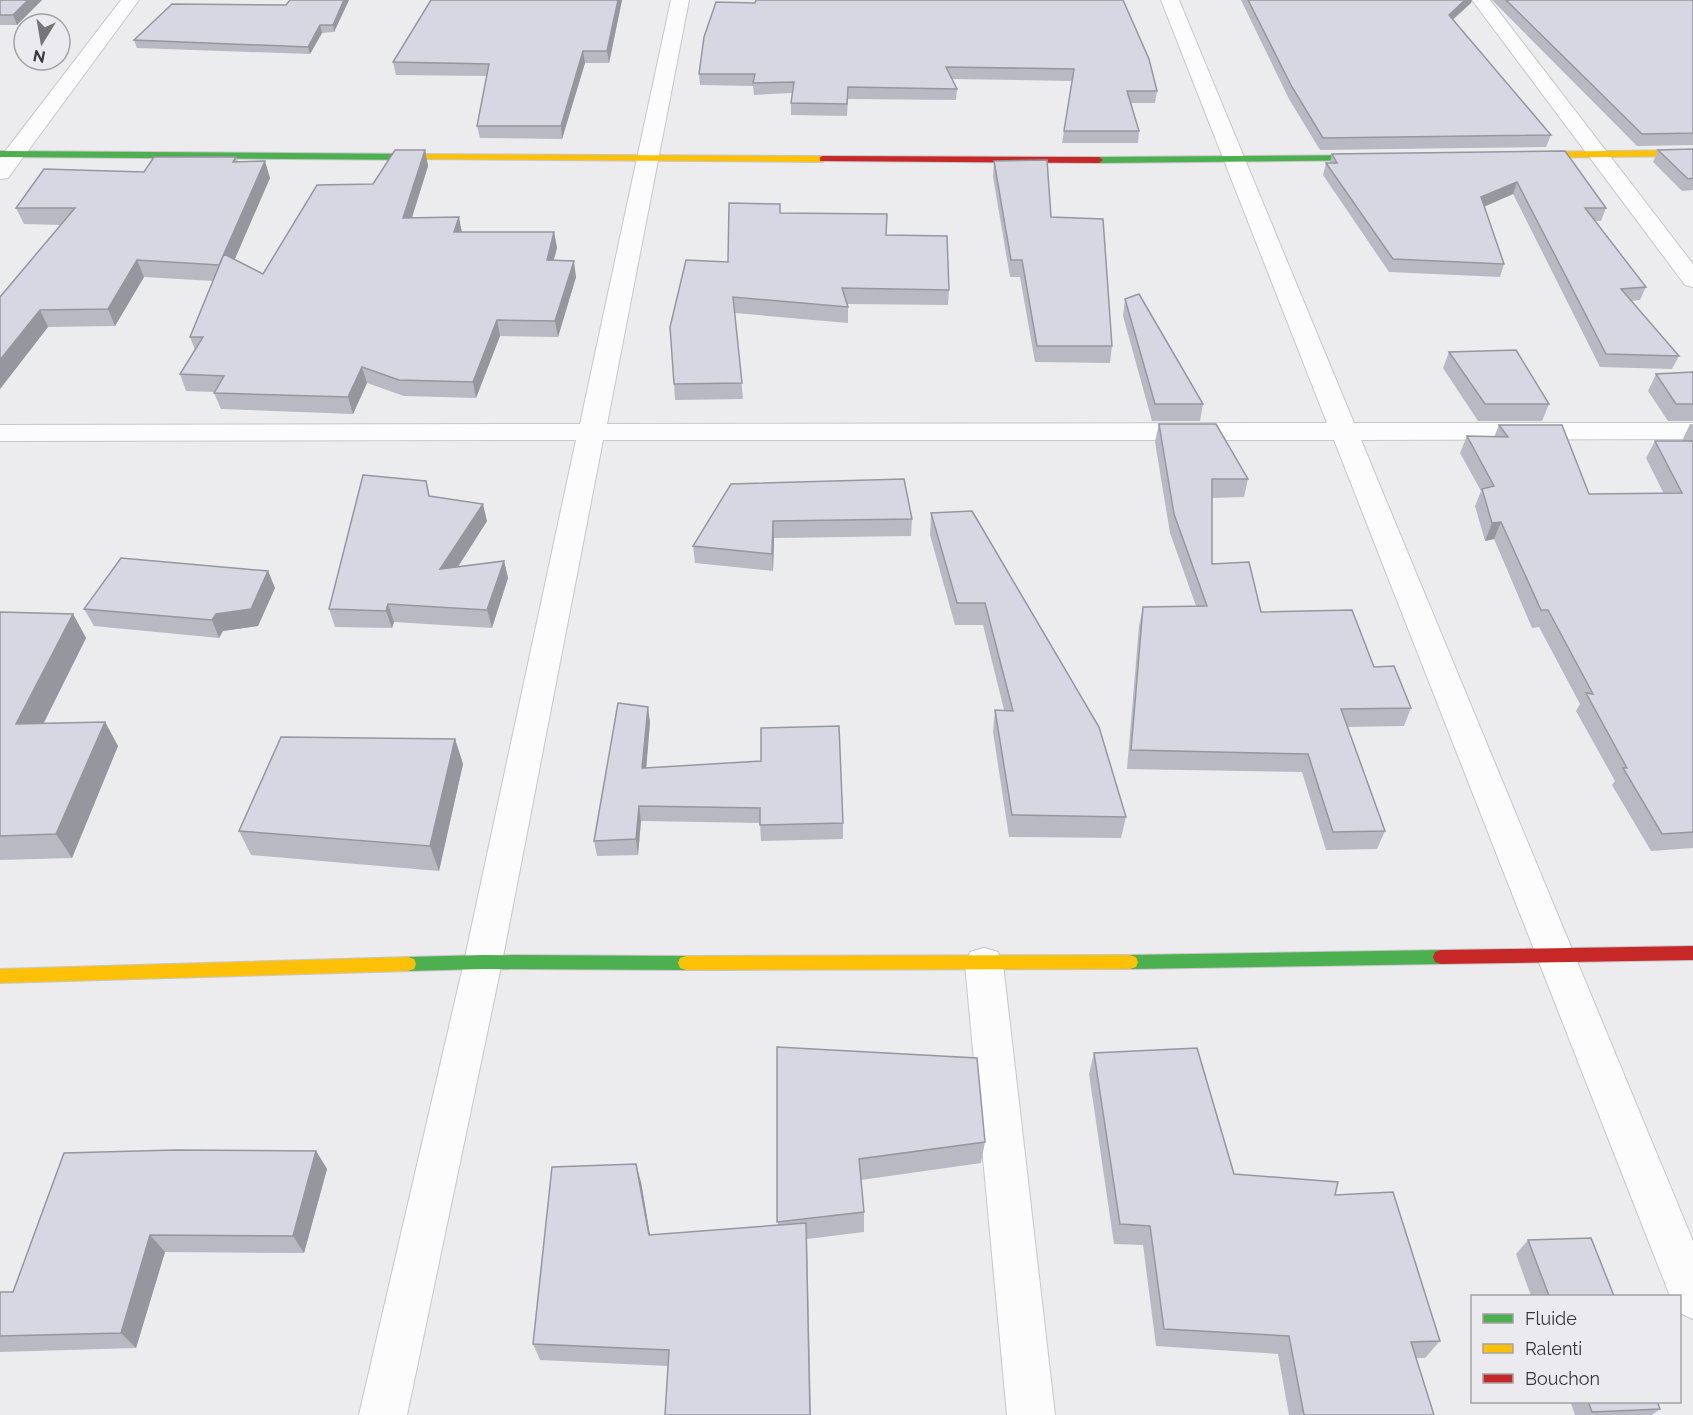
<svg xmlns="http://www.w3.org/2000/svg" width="1693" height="1415" font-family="Raleway,sans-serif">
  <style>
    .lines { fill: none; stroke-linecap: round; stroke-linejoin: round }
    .street-casing { stroke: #c7c7c9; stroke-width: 2 }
    .fast-casing { stroke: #c7c7c9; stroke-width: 2 }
    .slow-casing { stroke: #c7c7c9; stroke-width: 2 }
    .jam-casing { stroke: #c7c7c9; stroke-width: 2 }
    .street { fill: #fcfcfc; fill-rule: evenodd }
    .fast { fill: #4caf50; fill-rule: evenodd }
    .slow { fill: #ffc107; fill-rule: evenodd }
    .jam { fill: #c62828; fill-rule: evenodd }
    .wall { fill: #b9b9c3 }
    .shaded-wall { fill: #96969f }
    .building { fill: #d7d7e3; stroke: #96969f; stroke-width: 1.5 }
  </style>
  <rect width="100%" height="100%" fill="#ececee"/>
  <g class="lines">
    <defs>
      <path id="street" d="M121,0H139L8,178L0,179V158Z
        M671,0H689L607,424L1327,423L1161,0H1179L1354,423H1693V439L1361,440L1693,1241V1319L1680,1313V1296H1670L1334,440H603L502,962L407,1415H359L464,962L576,440L0,441V425L580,424Z
        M1472,0H1490L1693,264V287L1685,285Z
        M984,948L998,952L1003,964L1055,1415H1007L965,964L970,952Z"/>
      <path id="fast" d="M0,151L423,154L427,157L423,160L0,157Z
        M1376,155L1380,158L1379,160L1099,163L1095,160L1099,157Z
        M1441,950L1447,952L1449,957L1447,962L1441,964L1130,969L1124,967L1122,962L1124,957L1130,955Z
        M483,955L686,956L692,958L694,963L692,968L686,970L483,969L408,971L402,969L400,964L402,959L408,957Z"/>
      <path id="slow" d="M1693,150V156L1524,158L1520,155L1524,152Z
        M423,154L823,156L827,159L823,162L420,159L419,157Z
        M1130,955L1136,957L1138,962L1136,967L1130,969L686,970L680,968L678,963L680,958L686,956Z
        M408,957L414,959L416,964L414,969L408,971L0,983V969Z"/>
      <path id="jam" d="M823,156L1099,157L1103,160L1099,163L820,161V157Z
        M1693,946V960L1441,964L1435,962L1433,957L1435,952L1441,950Z"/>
    </defs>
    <use href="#street" class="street-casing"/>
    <use href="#fast" class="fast-casing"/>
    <use href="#slow" class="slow-casing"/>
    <use href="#jam" class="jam-casing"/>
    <use href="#street" class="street"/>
    <use href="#fast" class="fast"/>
    <use href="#slow" class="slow"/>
    <use href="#jam" class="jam"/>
  </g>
  <path class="wall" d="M0,0H42L17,25H0Z
    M290,0H349L334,32L322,33L310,54L137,48L134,40L286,5Z
    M431,0H622L609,63H585L562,139L480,138L477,126L487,76L396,75L393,62Z
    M1123,0L1157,91L1155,103H1131L1139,131L1138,143H1062L1072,81L952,79L957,89L956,100L848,99L847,116L791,115V103L792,93L754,95L753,86L700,85L699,74L755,3Z
    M1241,0H1472L1471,3L1453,20L1551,135L1546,147L1320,150L1289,99Z
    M1492,0H1693V145L1637,146Z
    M1693,149V190L1682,191L1653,162L1658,150Z
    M425,150L428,166L412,218L462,232H554L557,248L554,260L576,277L558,337L500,336L476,398L404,396L367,383L353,414L221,409L214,393L215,392L186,391L180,374L195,350L190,337L213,281L144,277L115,326L48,327L0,389V297L61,225L24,224L16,208L144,172L236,157L238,162L270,178L234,259L263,274L373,184Z
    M1565,151L1606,208L1601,221H1595L1646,287L1640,300L1631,301L1679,356L1672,369L1600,367L1513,194L1484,207L1504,264L1500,277L1389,272L1323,175L1326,163H1330L1332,154Z
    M994,161L1051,217L1112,346L1110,363L1035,362L1020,277H1010L993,177Z
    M780,213L886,235L949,290L948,305L847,304L848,307V323L735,313L743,399L675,400L674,384Z
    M1125,299L1203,404L1200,421H1152L1123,316Z
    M1449,352L1549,404L1542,421H1478L1443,368Z
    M1693,372V421H1668L1648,391L1656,374Z
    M1159,424L1248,479L1244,497L1212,498V564L1261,612L1374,667L1411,708L1404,726L1347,727L1385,831L1377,849L1326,850L1302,772L1127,769L1139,626L1143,607L1196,606L1170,533L1155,442Z
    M1690,424H1693V848L1651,851L1612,785L1615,781L1576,711L1580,704L1539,627L1532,628L1494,539L1485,541L1475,506L1481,491L1460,453L1467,436L1494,437L1499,425L1589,494H1664L1646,458L1655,441H1682Z
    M731,484L912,519L911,536L774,538L773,571L695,563L693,546Z
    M430,496L487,521L458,567L504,561L508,578L492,628L394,622L392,628L335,627L329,609Z
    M931,513L1126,817L1121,838L1009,837L993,732L995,710H1004L983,625H955L930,535Z
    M268,571L275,588L258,626L223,631L219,638L94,626L84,609Z
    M0,612L73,614L86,638L44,723L105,722L118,746L72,858L0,860Z
    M650,722L646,768L843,823V839L761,841L760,823L641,821L638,855L597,856L594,841Z
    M455,739L463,764L439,871L251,855L239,831Z
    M777,1047L985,1142L981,1163L861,1180L864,1212V1232L807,1239L811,1415H665L668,1366L540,1360L533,1344L641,1182L650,1235L778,1225Z
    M1094,1053L1234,1174L1335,1195L1440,1341L1425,1358H1416L1434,1415H1289L1278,1354L1156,1346L1143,1245L1114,1244L1089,1074Z
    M316,1151L327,1169L304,1253L165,1252L136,1348L0,1352V1292H13Z
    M1528,1240L1614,1296H1531L1516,1254Z
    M1570,1401H1657L1660,1409L1652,1415H1575Z"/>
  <path class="shaded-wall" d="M28,0H42L17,25L13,15Z
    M344,0H349L334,32L333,25Z
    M618,0H622L609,63L607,51Z
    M1465,0H1472L1471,3L1445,26L1449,15Z
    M320,25L322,33L310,54L308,47Z
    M583,51L585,63L562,139L561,126Z
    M425,150L428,166L407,233L403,218Z
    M265,161L270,178L225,282L219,265Z
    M1517,182L1513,194L1476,210L1481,197Z
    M459,217L462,233L454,232Z
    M554,232L557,248L549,276L547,260Z
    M137,260L144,277L115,326L108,309Z
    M574,261L576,277L558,337L555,321Z
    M40,310L48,327L0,389V360Z
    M497,320L500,336L476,398L473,382Z
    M362,367L367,383L353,414L348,397Z
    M483,504L487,521L445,587L440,569Z
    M773,521L774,538L773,571L772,554Z
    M1501,522L1494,539L1485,541L1492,523Z
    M504,561L508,578L492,628L487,610Z
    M268,571L275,588L258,626L223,631L219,638L212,620L216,614Z
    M388,604L394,622L392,628L386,611Z
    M73,614L86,638L31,748L16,724Z
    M648,707L650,722L645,783L642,768Z
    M105,722L118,746L72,858L56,834Z
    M455,739L463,764L439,871L430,846Z
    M639,806L641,821L638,855L636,839Z
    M316,1151L327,1169L304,1253L293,1236Z
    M636,1164L641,1182L653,1253L649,1235Z
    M150,1235L165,1252L136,1348L121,1333Z"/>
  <path class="building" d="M0,0H28L13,15H0Z
    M290,0H344L333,25H320L308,47L134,40L172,4L286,5Z
    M431,0H618L607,51H583L561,126H477L489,64L393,62Z
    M756,0H1123L1149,59L1157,91H1127L1139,131H1064L1074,69L946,67L957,89L848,87L847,104L791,103L794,82L753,83L755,74H699L704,37L716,2L755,3Z
    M1248,0H1465L1449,15L1551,135L1323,138L1292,87Z
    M1506,0H1693V133L1642,134Z
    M1693,149V178L1688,179L1658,150Z
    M395,150H425L403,218L459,217L454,232H554L547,260L574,261L555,321L497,320L473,382L399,380L362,367L348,397L214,393L224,376L180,374L203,337H190L224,254L263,274L317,185L373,184Z
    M1565,151L1606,208H1585L1646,287L1621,289L1679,356L1606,354L1517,182L1481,197L1504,264L1393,259L1326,163H1337L1332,154Z
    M154,157H236L233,162L265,161L219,265L137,260L108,309L40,310L0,360V297L75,208H16L44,169L144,172Z
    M1047,160L1051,217L1103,219L1112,346H1037L1022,260H1011L994,161Z
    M729,203L780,204V213L887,214L886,235L947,236L949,290L842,288L848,307L733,297L742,383L674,384L670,327L686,260L728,262Z
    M1139,294L1203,404H1155L1125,299Z
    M1516,350L1549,404H1485L1449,352Z
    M1693,372V404H1676L1656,374Z
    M1159,424H1216L1248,479H1212V564L1249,562L1261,612L1352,610L1374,667L1394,666L1411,708L1341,709L1385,831L1333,832L1308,754L1131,750L1143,607L1207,606L1174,514Z
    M1499,425H1562L1589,494L1682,493L1655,441H1693V832L1662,834L1623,768H1627L1586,693L1593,694L1548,610H1541L1501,522L1492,523L1482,489L1494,486L1467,436L1508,437Z
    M363,475L426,481L429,496L483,504L440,569L504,561L487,610L388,604L386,611L329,609Z
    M904,479L912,519L773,521L772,554L693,546L731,484Z
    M972,511L1099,727L1126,817L1012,815L995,710L1013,711L985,603H957L931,513Z
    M121,558L268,571L251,609L216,614L212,620L84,609Z
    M0,612L73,614L16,724L105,722L56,834L0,836Z
    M618,703L648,707L642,768H645L761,761V728L839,726L843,823L760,825V808L639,806L636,839L594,841Z
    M281,737L455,739L430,846L239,831Z
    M777,1047L977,1058L985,1142L859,1159L864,1212L777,1222Z
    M1197,1048L1234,1174L1338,1182L1335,1195L1393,1192L1440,1341L1411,1342L1434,1415H1304L1289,1336L1164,1329L1150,1226L1120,1224L1094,1053Z
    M175,1150L316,1151L293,1236L150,1235L121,1333L0,1336V1292H13L64,1153Z
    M636,1164L649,1235L806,1223L810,1415H665L669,1350L533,1344L552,1167Z
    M1591,1238L1614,1296H1549L1528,1240Z
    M1588,1401H1657L1660,1409L1592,1412Z"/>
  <rect x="1471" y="1295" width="210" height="108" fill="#ebebef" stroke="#a3a3a6" stroke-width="1.5"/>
  <rect x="1483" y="1314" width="30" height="9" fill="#4caf50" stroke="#a3a3a6" stroke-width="1.5"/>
  <text x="1525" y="1325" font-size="18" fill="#373739">Fluide</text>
  <rect x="1483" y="1344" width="30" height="9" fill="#ffc107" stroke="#a3a3a6" stroke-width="1.5"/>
  <text x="1525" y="1355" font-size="18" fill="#373739">Ralenti</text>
  <rect x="1483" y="1374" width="30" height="9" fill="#c62828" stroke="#a3a3a6" stroke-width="1.5"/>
  <text x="1525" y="1385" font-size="18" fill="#373739">Bouchon</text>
  <g transform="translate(42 42) rotate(191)"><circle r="28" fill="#ebebef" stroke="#a3a3a6" stroke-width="1.5"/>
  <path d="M0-4.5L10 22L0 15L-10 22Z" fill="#767678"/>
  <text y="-9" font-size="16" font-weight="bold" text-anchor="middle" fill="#373739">N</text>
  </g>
</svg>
